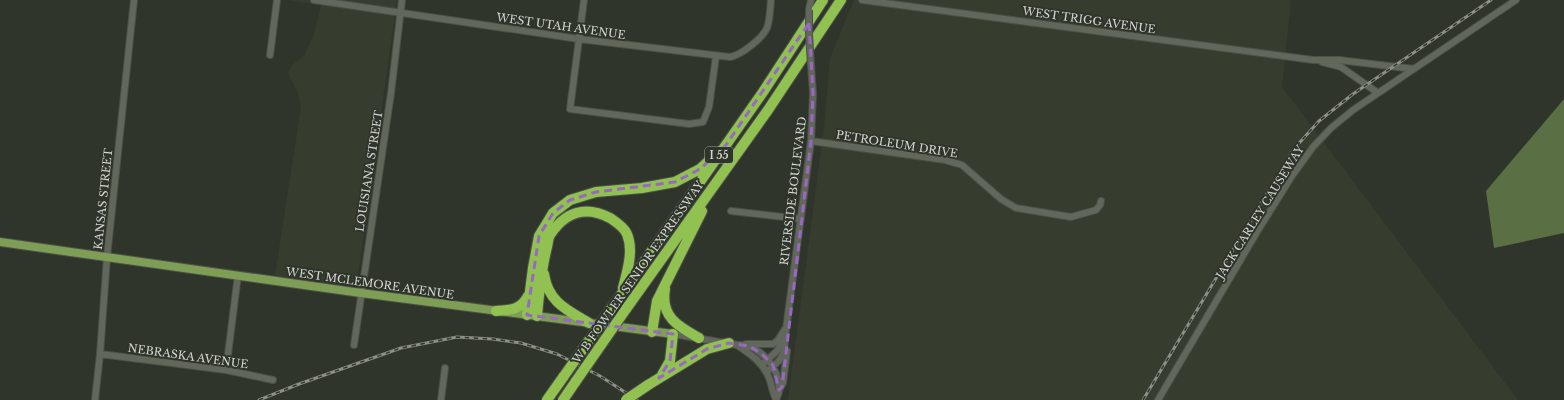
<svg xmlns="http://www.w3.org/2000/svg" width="1564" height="400" font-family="'Libre Baskerville',serif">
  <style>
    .built { fill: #363d2e }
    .forest { fill: #5b6f45 }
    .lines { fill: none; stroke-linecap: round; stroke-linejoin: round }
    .minor-casing { stroke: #4c5148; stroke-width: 8 }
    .major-casing { stroke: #4c5148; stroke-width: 10 }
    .highway-casing { stroke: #4c5148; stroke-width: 12 }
    .minor { stroke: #62675c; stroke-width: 6 }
    .major { stroke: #7e9d55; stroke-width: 8 }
    .highway { stroke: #90c151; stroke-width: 10 }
    .rail-casing { stroke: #8c9088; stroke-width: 3 }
    .rail { stroke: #30352c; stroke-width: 1.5; stroke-dasharray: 4.5; stroke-linecap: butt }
    .minor-bridge-casing { stroke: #4c5148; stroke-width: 8; stroke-linecap: butt }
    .highway-bridge-casing { stroke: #4c5148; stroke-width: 12; stroke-linecap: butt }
    .minor-bridge { stroke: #62675c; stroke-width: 6 }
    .highway-bridge { stroke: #90c151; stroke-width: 10 }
    .marked { fill: none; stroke: #9968c5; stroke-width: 3; stroke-dasharray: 8 5; stroke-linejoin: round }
    .labels { text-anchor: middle; stroke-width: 4; stroke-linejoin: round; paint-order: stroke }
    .shield { fill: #30352c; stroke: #a1a69e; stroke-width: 1 }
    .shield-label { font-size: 10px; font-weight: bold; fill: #d2d6cf }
    .street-label { font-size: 11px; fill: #d2d6cf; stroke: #30352c }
  </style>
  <rect width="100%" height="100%" fill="#30352c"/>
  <path class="built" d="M288,0H397L357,282L349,285L275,276L301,107L298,93L288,73L292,65L304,56L314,34L321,5Z
    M854,0H1291L1282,87L1518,400H788L824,129L830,58Z"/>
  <path class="forest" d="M1564,99V233L1494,248L1486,191Z"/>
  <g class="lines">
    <defs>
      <path id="minor" d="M314,0L579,39L730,57C741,55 762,39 767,28C770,20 770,9 771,0
        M584,0L570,109L689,124L703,122L709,107L716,56
        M862,0L1313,60H1339L1414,69
        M809,10L811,0
        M270,55L277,0
        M1322,62L1341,67L1378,93
        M811,141L945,160L962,165L1001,199L1016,208L1071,217L1096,210L1100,205L1101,201
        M731,211L801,219
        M673,334L737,345C759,343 781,369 779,391C779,394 777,397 776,400
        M746,344H773L778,340L785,329
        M354,345L391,93L402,0
        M737,345C750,354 763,362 769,378C772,385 772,392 776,399
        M100,354L226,370L273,380
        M765,362L777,351L784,338
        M226,370L238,275
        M766,372C782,360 785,356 785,337L811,141L813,93L811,65
        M779,390L783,383L787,351
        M95,400L100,354L107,257L134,0
        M441,400L445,368
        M1158,400L1257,232L1292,176L1313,147L1331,128L1353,110L1516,0"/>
      <path id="major" d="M0,242L361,293L673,334"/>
      <path id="highway" d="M544,274C548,302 567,310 589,323
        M665,289C660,317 679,327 699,338
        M611,309L763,92L823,0
        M626,309L768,110L841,0
        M496,311C510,310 521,310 528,296
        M527,315L533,268L539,236L553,213L570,200L596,192L642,188L675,182L700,169L711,159
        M537,316C539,293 541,270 547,247C548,243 548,238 550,235C565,212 585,205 610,218C616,222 624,227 627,234C634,251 627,272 623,288
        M652,332L657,301L702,211
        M662,375L670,361L673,334
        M648,385L707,349L729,343
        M547,400L564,376
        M563,400L576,381"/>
    </defs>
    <use href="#minor" class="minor-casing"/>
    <use href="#major" class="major-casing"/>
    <use href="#highway" class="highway-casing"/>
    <use href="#minor" class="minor"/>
    <use href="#major" class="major"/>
    <use href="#highway" class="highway"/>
    <defs>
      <path id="rail" d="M259,400L299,384L401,348L457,337L493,339L521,343L557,354L600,376L637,400
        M1143,400L1293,150L1319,121L1353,94L1491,0"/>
    </defs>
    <use href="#rail" class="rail-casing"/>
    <use href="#rail" class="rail"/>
    <defs>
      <path id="minor-bridge" d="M809,10V34L811,65"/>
      <path id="highway-bridge" d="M564,376L611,309
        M576,381L626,309
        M626,400L648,385"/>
    </defs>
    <use href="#minor-bridge" class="minor-bridge-casing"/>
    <use href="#highway-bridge" class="highway-bridge-casing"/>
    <use href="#minor-bridge" class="minor-bridge"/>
    <use href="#highway-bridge" class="highway-bridge"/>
  </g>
  <path class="marked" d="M809,23L813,93L811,141L782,387L779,390L773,365L762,354L749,346L729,343L707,349L659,378L670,361L673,334L527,315L539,236L553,213L570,200L596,192L675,182L700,169L726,145Z"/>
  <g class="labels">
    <rect class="shield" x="705" y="147" width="28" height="16" rx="3"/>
    <g class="shield-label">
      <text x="719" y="159">I 55</text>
    </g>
    <g class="street-label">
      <text transform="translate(1089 20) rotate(8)" y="4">WEST TRIGG AVENUE</text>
      <text transform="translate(561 26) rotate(8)" y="4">WEST UTAH AVENUE</text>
      <text transform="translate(897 144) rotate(9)" y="4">PETROLEUM DRIVE</text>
      <text transform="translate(369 171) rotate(-81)" y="4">LOUISIANA STREET</text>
      <text transform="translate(793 191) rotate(-83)" y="4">RIVERSIDE BOULEVARD</text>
      <text transform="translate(103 199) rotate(-84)" y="4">KANSAS STREET</text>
      <text transform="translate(1260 212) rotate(-58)" y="4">JACK CARLEY CAUSEWAY</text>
      <text transform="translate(638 272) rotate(-55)" y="4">W B FOWLER SENIOR EXPRESSWAY</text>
      <text transform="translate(370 283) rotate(8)" y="4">WEST MCLEMORE AVENUE</text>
      <text transform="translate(188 356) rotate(8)" y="4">NEBRASKA AVENUE</text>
    </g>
  </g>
</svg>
